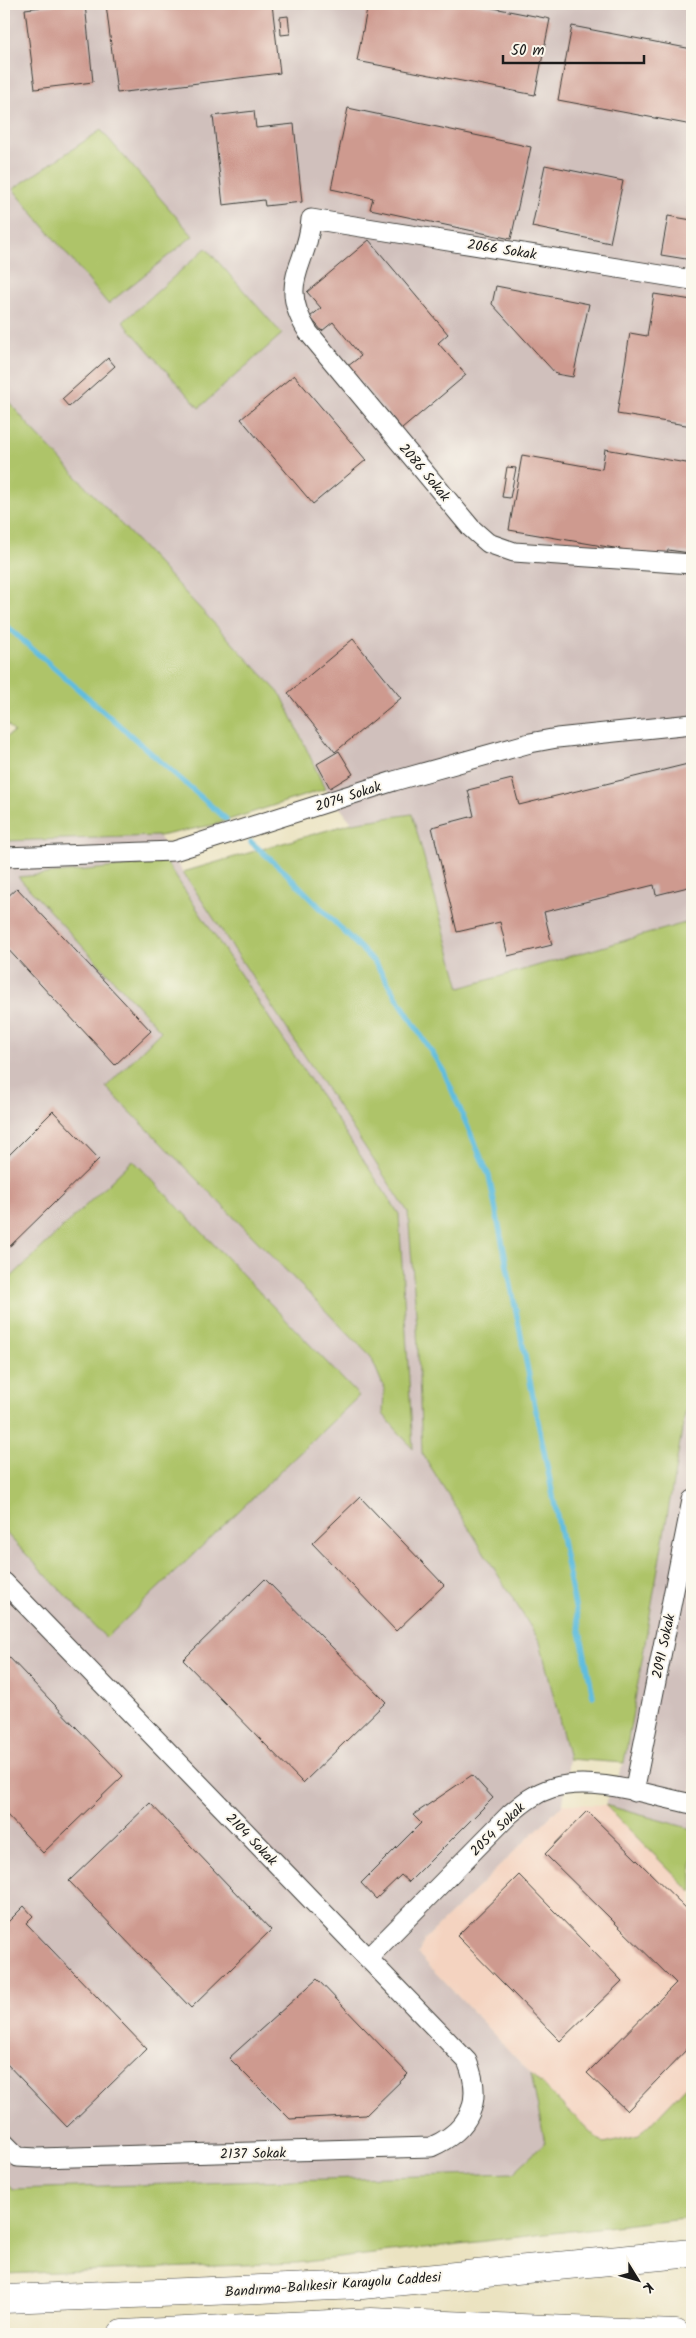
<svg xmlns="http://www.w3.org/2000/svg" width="696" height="2338" font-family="Kalam,sans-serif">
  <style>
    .built { fill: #f4d3c0 }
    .industrial { fill: #d0c0bc }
    .green { fill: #aec469; stroke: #657042 }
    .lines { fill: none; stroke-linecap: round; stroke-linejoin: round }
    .stream { stroke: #60bdde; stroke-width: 5.5 }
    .building { fill: #ce9a8f }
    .street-casing { stroke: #3b3a35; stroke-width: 21 }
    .highway-casing { stroke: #3b3a35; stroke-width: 29 }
    .street { stroke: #fff; stroke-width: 19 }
    .highway { stroke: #fff; stroke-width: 28 }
    .labels { text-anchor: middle; stroke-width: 4; stroke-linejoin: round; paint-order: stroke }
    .street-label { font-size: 14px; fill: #1c1c1c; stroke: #fbf7ec }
  </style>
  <rect width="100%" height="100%" fill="#fbf7ec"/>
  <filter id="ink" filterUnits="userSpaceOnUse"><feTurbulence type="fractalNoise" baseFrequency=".02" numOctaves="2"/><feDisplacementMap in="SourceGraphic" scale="10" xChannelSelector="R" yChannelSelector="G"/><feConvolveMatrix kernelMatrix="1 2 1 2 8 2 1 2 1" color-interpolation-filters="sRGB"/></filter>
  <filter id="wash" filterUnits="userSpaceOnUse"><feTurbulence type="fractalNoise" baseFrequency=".0096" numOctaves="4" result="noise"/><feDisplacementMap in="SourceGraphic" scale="20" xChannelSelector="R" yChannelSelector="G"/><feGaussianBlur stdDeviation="1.12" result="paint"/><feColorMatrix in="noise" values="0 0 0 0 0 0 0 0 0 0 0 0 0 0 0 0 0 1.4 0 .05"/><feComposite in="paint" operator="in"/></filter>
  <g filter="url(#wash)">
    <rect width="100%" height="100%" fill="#ebe3c1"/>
    <path class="built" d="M563,1804L605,1805L692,1893V2080L639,2136L603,2144L531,2074L418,1954L425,1939Z"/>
    <path class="industrial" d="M4,4H692V921L460,988L412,814L352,823L325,789L282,696L32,429L4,396Z
      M159,836L408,1212L417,1327L422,1453L540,1642L569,1759L563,1804L425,1939L418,1954L531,2074L545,2143L513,2173L12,2189L4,2180V841Z
      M692,1374V1829L605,1805L624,1763Z"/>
    <path class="green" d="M101,130L193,236L108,304L13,189Z
      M206,248L282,334L199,408L123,322Z
      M4,396L32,429L282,696L325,789L213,825L159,836L4,841V738L14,732L4,720Z
      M412,814L460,988L692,921V1374L624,1763L569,1759L540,1642L422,1453L417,1327L408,1212L183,872L352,823Z
      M166,862L399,1214L413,1449L383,1414L384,1388L371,1357L106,1087L161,1031L18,877Z
      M133,1160L359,1396L106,1638L4,1531V1284Z
      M605,1805L692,1829V1893Z
      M531,2074L603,2144L639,2136L692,2080V2217L296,2263L4,2274V2180L13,2189L513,2173L545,2143Z"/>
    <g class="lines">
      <path class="stream" d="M4,624L226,819
        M251,842L285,872L376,964L444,1072L489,1176L593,1696"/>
    </g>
    <g id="blocks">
      <path class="building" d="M66,4H85L93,82L35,89L25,9Z
        M106,4H272L280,73L117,93Z
        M368,4H473L550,19L535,95L357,61Z
        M288,16L290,34L281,35L280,17Z
        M572,26L692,49V125L558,100Z
        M348,108L531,147L511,239L370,209L373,198L331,189Z
        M254,111L256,128L294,124L302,202L265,206L264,200L223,205L213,116Z
        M545,165L623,181L610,243L532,227Z
        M668,216L692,220V260L661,255Z
        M369,240L448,334L438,343L466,375L402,429L348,366L361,356L333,322L322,331L310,317L321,308L307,292Z
        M496,286L589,304L573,377L556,374L492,304Z
        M654,294L692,300V426L617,414L630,333L647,336Z
        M108,358L115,366L69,407L62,399Z
        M294,375L366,460L313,504L241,419Z
        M605,449L692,464V539L690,553L668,550L667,557L509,530L522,455L602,469Z
        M507,467L516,468L510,498L502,497Z
        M353,639L401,698L335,752L288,693Z
        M339,751L353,774L330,788L317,764Z
        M692,763V886L656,895L654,885L544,912L552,945L508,956L500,922L457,932L432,827L474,816L468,790L512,779L519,805Z
        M17,888L151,1031L115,1065L4,945V900Z
        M53,1111L99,1159L4,1252V1160Z
        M360,1497L444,1585L396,1631L312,1543Z
        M265,1579L386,1702L303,1783L183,1660Z
        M6,1654L123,1776L43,1853L4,1812V1656Z
        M472,1775L493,1798L409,1882L401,1875L376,1899L361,1883L421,1823L413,1815Z
        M150,1803L271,1930L191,2008L69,1881Z
        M587,1811L692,1914V2044L627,2111L587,2073L676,1983L545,1854Z
        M519,1875L622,1981L560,2041L457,1936Z
        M24,1906L33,1916L26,1923L147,2049L67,2127L4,2061V1926Z
        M317,1979L408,2074L366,2115L290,2119L229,2058Z"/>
    </g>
  </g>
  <g filter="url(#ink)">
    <use href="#blocks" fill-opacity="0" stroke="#3b3a35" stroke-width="1"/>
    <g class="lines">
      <defs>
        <path id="street" d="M692,280L311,219C308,267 276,281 308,332L471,528L488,543L514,552L692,564
          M4,857L174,851L394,781L530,743L557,738L692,724
          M4,1582L467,2061C484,2101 470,2130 431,2147L38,2158L18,2157L4,2143
          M634,1792L692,1500
          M368,1958L510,1814C523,1803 535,1793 552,1788C593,1775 651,1796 692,1804"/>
        <path id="highway" d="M4,2299L362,2285L692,2253
          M122,2334L371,2322L676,2334"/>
      </defs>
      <use href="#street" class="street-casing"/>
      <use href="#highway" class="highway-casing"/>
      <use href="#street" class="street"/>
      <use href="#highway" class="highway"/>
    </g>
  </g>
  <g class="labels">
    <g class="street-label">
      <text transform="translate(502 249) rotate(9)" y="5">2066 Sokak</text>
      <text transform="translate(425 472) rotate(50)" y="5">2086 Sokak</text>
      <text transform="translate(348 796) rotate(-18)" y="5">2074 Sokak</text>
      <text transform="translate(663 1646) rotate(-78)" y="5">2091 Sokak</text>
      <text transform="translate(497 1829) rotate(-44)" y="5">2054 Sokak</text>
      <text transform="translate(252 1839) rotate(46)" y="5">2104 Sokak</text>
      <text transform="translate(253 2153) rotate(-1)" y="5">2137 Sokak</text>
      <text transform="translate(333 2284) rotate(-4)" y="5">Bandırma-Balıkesir Karayolu Caddesi</text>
    </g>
  </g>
  <rect width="696" height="2338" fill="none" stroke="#fbf7ec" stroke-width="20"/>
  <g transform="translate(638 2280) rotate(127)" stroke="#fbf7ec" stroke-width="4" paint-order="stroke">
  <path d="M0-4L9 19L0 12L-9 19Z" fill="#1c1c1c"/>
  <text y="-8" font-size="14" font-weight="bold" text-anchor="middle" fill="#1c1c1c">K</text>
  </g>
  <path d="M503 55v8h141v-8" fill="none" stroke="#1c1c1c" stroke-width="2.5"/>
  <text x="511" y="55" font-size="15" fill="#1c1c1c" stroke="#fbf7ec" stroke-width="4" paint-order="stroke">50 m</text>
</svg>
